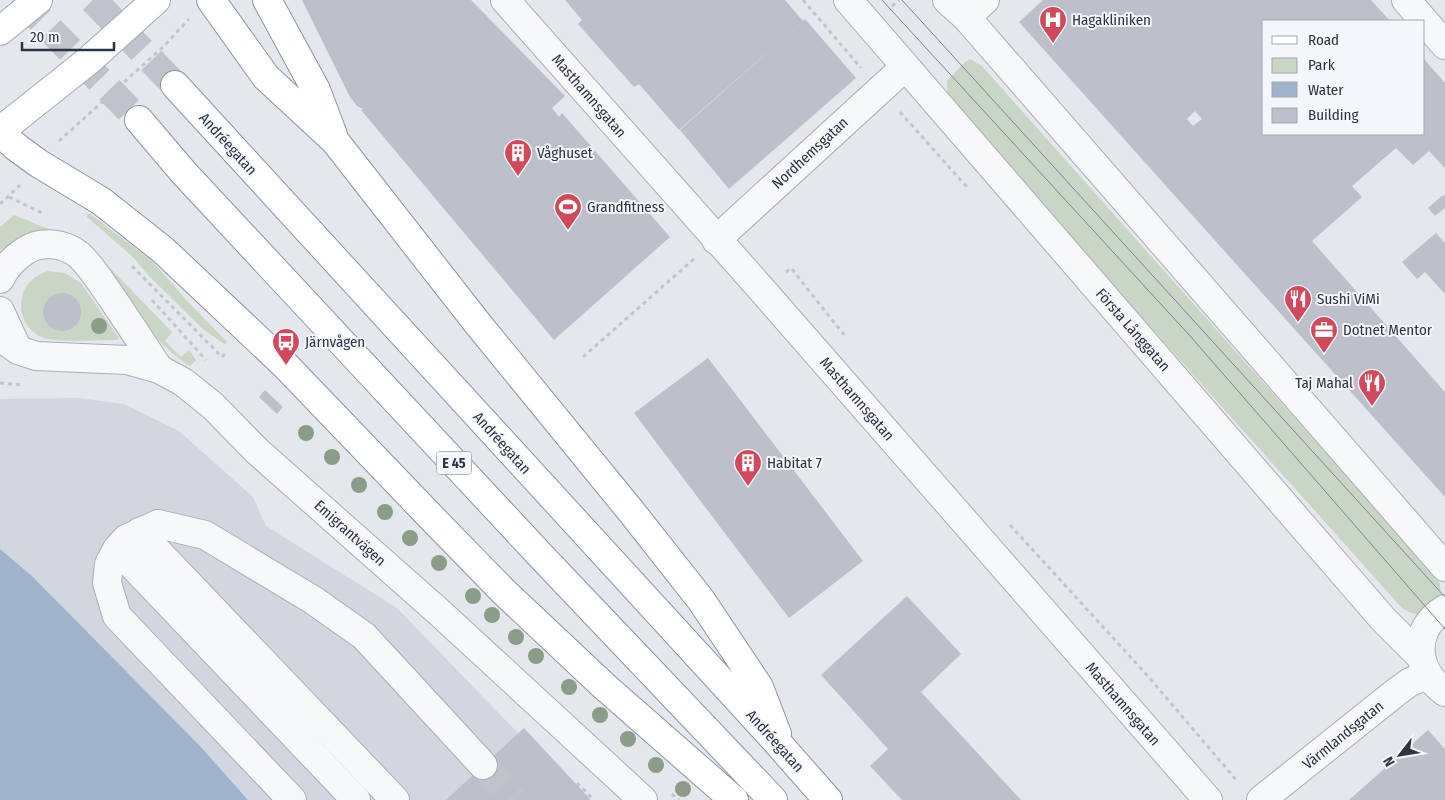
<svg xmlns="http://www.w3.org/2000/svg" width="1445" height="800" font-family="'Fira Sans Condensed',sans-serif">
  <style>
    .built { fill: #d2d6de }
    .green { fill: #c9d6c5 }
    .water { fill: #9fb4cc }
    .building { fill: #bbc0ca; fill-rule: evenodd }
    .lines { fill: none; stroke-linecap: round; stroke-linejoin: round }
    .minor-tunnel { stroke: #bfc3cb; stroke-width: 28; stroke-dasharray: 28 14; stroke-linecap: butt }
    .highway-tunnel { stroke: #bfc3cb; stroke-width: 28; stroke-dasharray: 28 14; stroke-linecap: butt }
    .minor-casing { stroke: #a9aeb7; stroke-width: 30 }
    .major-casing { stroke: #a3abb8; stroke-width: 30 }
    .highway-casing { stroke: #8b94a3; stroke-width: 30 }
    .path { stroke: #c2c5cb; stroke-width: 3; stroke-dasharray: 4 4; stroke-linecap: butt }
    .minor { stroke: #f7f8fa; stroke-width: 28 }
    .major { stroke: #fff; stroke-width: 28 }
    .highway { stroke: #fff; stroke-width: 28 }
    .tram { stroke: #7d8696; stroke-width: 1 }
    .tree { fill: #899d89 }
    .labels { text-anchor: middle; stroke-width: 4; stroke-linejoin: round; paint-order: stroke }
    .shield { fill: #f4f6f9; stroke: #676e7b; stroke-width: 1 }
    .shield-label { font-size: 14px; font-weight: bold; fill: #2b3445 }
    .poi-label { font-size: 15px; fill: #2b3445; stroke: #f4f6f9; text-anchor: start }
    .street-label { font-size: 15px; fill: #2b3445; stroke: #f4f6f9 }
  </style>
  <rect width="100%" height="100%" fill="#e4e7ec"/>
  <path class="built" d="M79,398L124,404L179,431L253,497L266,526L397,608L583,800H248L201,747L32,576L0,549V399Z"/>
  <path class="green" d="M970,59L982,66L1430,570L1440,583L1441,597C1425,613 1424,621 1402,608L957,111L948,97L947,81L964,63Z
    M87,214H90L151,260L190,304L227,342L225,344L221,342L203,329L148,275L133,257L87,217Z
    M14,215L51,230L53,237L32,234L16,239L0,251V227Z
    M98,259L103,261L109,267L172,332L165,341L181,357L189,350L196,360L190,366C150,341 125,297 98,259Z
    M48,271L65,273L81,283L116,334L119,338L117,340C96,340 63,343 44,338C35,335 28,328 24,320C21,312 20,305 22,297C25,284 35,275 48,271Z"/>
  <path class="water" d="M0,549L32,576L201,747L248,800H0Z"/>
  <path class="building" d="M302,0H471L565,96L552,108L559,117L562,113L670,237L554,340L361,110L363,109L357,106L350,97Z
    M565,0H785L803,21L679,130L639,84L634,87L578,24L582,20Z
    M1043,0H1371L1390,21H1264V134H1424V59L1445,83V168L1429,151L1413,165L1396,148L1352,186L1362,197L1312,241L1445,392V497L1019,22ZM1195,111L1202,119L1193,126L1187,119Z
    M805,19L856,78L729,189L680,130Z
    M1443,195L1445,196V208L1435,216L1428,208Z
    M1436,233L1445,243V294L1425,272L1417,279L1402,262Z
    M43 312a19 19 0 1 1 38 0a19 19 0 1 1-38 0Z
    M708,358L863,561L789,618L634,413Z
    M265,390L283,407L277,414L259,397Z
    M907,596L961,654L921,692L1021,800H902L870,766L888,749L821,675Z
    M524,728L591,800H446Z
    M1428,730L1445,749V800H1349Z"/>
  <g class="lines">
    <path class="minor-tunnel" d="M483,765L514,800"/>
    <path class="highway-tunnel" d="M21,0L139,120
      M93,0L175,85"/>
    <defs>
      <path id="minor" d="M505,0L763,291L1208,800
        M848,0L1383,619L1421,657
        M947,0L966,17L1445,567
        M1406,0L1445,45
        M966,17L985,0
        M716,240L905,67
        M0,279C5,268 14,258 25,251C41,240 64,243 79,255C91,266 100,281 110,295C126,319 143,344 159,369
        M0,311L18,350
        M0,337L18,350L36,356L127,360L159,369L183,382L213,406L257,451L440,613L643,800
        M139,532L395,800
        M117,549L356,800
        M1445,609C1411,629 1414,670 1445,692
        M292,800L117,616L107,583L109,564L117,549L126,539L158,524L205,535L313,600L364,636L483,765
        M1261,800L1395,693L1410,682L1428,675"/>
      <path id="major" d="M0,31L38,0
        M0,131L88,61L156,0"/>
      <path id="highway" d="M211,0L266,77L335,141L478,324L630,510L701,600L759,687L777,734
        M267,0L316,90L333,135
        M175,85L768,732L828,800
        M139,120L184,173L541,556L773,800
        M0,132L16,147L38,163L101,201L163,250L286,366L428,514L504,592L604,686L734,800"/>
    </defs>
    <use href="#minor" class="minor-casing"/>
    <use href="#major" class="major-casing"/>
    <use href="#highway" class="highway-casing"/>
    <path class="path" d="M803,0L861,68
      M892,6L899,0
      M900,112L967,187
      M59,141L164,46L189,19
      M9,197L42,213
      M0,204L20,185
      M132,266L222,357L227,352
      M786,272L791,268L845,336
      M152,300L206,360
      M583,357L695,258
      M0,383L24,385
      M1010,525L1146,674L1238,782
      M577,783L594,800
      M672,794L679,800"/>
    <use href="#minor" class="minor"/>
    <use href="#major" class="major"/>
    <use href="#highway" class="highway"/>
    <path class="tram" d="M882,0L1191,337L1445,629
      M902,0L1445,597"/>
  </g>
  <g class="tree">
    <circle cx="99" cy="326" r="8"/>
    <circle cx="306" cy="433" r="8"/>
    <circle cx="332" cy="457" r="8"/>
    <circle cx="359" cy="485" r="8"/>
    <circle cx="385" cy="512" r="8"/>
    <circle cx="410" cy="538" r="8"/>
    <circle cx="439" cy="563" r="8"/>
    <circle cx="473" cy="596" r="8"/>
    <circle cx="492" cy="615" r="8"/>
    <circle cx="516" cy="637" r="8"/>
    <circle cx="536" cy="656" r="8"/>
    <circle cx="569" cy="687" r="8"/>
    <circle cx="600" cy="715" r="8"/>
    <circle cx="628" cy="739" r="8"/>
    <circle cx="656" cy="765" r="8"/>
    <circle cx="683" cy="789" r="8"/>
  </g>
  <defs>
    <symbol id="hospital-pin" viewBox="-11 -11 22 30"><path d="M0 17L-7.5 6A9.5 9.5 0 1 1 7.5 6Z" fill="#d1495b" stroke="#f4f6f9"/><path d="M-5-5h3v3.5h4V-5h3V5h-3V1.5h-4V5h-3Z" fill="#fff"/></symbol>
    <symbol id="building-pin" viewBox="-11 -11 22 30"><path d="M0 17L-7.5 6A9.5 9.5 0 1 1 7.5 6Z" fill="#d1495b" stroke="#f4f6f9"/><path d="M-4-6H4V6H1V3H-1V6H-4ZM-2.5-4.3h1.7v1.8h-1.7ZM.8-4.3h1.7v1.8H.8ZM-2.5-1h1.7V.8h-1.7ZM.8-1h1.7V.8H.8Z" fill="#fff"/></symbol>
    <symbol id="stadium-pin" viewBox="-11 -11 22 30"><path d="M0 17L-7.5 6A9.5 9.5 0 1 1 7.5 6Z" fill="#d1495b" stroke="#f4f6f9"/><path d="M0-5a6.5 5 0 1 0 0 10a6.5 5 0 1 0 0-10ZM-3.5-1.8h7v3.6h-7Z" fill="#fff"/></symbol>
    <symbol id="restaurant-pin" viewBox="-11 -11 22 30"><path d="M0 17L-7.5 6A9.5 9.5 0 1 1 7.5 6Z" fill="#d1495b" stroke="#f4f6f9"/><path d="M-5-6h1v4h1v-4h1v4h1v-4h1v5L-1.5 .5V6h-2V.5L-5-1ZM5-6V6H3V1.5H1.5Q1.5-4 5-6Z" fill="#fff"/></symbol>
    <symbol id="office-pin" viewBox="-11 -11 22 30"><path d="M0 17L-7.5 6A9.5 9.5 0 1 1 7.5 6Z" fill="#d1495b" stroke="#f4f6f9"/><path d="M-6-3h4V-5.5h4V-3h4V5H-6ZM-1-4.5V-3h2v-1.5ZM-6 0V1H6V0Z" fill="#fff"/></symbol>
    <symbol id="bus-pin" viewBox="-11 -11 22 30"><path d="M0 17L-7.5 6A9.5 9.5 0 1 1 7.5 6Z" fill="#d1495b" stroke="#f4f6f9"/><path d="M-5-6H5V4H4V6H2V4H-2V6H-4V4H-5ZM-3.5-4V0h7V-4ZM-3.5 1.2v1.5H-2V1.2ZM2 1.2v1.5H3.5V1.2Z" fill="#fff"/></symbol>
  </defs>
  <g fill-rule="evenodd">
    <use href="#hospital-pin" x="1037" y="4" width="32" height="43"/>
    <use href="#building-pin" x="502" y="137" width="32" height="43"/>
    <use href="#stadium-pin" x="552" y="191" width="32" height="43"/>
    <use href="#restaurant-pin" x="1282" y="283" width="32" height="43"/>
    <use href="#office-pin" x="1308" y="314" width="32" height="43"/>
    <use href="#bus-pin" x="270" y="326" width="32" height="43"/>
    <use href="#restaurant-pin" x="1356" y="367" width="32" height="43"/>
    <use href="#building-pin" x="732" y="447" width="32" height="43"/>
  </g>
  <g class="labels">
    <rect class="shield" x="436.5" y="451.5" width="35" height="23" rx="4"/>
    <g class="shield-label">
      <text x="454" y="468">E 45</text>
    </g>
    <g class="poi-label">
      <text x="1072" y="25">Hagakliniken</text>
      <text x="537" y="158">Våghuset</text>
      <text x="587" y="212">Grandfitness</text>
      <text x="1317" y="304">Sushi ViMi</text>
      <text x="1343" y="335">Dotnet Mentor</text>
      <text x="305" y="347">Järnvågen</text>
      <text x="1353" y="388" text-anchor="end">Taj Mahal</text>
      <text x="767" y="468">Habitat 7</text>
    </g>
    <g class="street-label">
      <text transform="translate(589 96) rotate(49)" y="5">Masthamnsgatan</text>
      <text transform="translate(228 144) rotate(48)" y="5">Andréegatan</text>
      <text transform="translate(810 153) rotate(-43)" y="5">Nordhemsgatan</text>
      <text transform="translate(1133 330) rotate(49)" y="5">Första Långgatan</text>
      <text transform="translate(857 399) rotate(49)" y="5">Masthamnsgatan</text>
      <text transform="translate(502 443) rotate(48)" y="5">Andréegatan</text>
      <text transform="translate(350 533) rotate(42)" y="5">Emigrantvägen</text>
      <text transform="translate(1123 704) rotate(49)" y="5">Masthamnsgatan</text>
      <text transform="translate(1343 735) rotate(-39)" y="5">Värmlandsgatan</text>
      <text transform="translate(775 741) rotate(48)" y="5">Andréegatan</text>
    </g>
  </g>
  <rect x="1262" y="20" width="162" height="115" fill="#f4f6f9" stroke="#a4a8b1"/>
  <rect x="1272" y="36" width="25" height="8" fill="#ffffff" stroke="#a4a8b1"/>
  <text x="1308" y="45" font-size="15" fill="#2b3445">Road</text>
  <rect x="1272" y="58" width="25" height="15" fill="#c9d6c5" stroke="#a4a8b1"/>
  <text x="1308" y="70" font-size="15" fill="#2b3445">Park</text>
  <rect x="1272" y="82" width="25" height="15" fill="#9fb4cc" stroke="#a4a8b1"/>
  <text x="1308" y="95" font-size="15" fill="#2b3445">Water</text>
  <rect x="1272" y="108" width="25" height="15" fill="#bbc0ca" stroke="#a4a8b1"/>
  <text x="1308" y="120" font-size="15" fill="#2b3445">Building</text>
  <g transform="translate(1400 755) rotate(239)" stroke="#f4f6f9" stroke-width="4" paint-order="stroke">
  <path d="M0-4L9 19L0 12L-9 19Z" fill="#2b3445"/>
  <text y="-8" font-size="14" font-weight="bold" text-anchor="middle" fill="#2b3445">N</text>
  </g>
  <path d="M22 42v8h92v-8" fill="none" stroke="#2b3445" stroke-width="2.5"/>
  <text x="30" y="42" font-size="15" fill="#2b3445" stroke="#f4f6f9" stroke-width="4" paint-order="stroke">20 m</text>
</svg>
